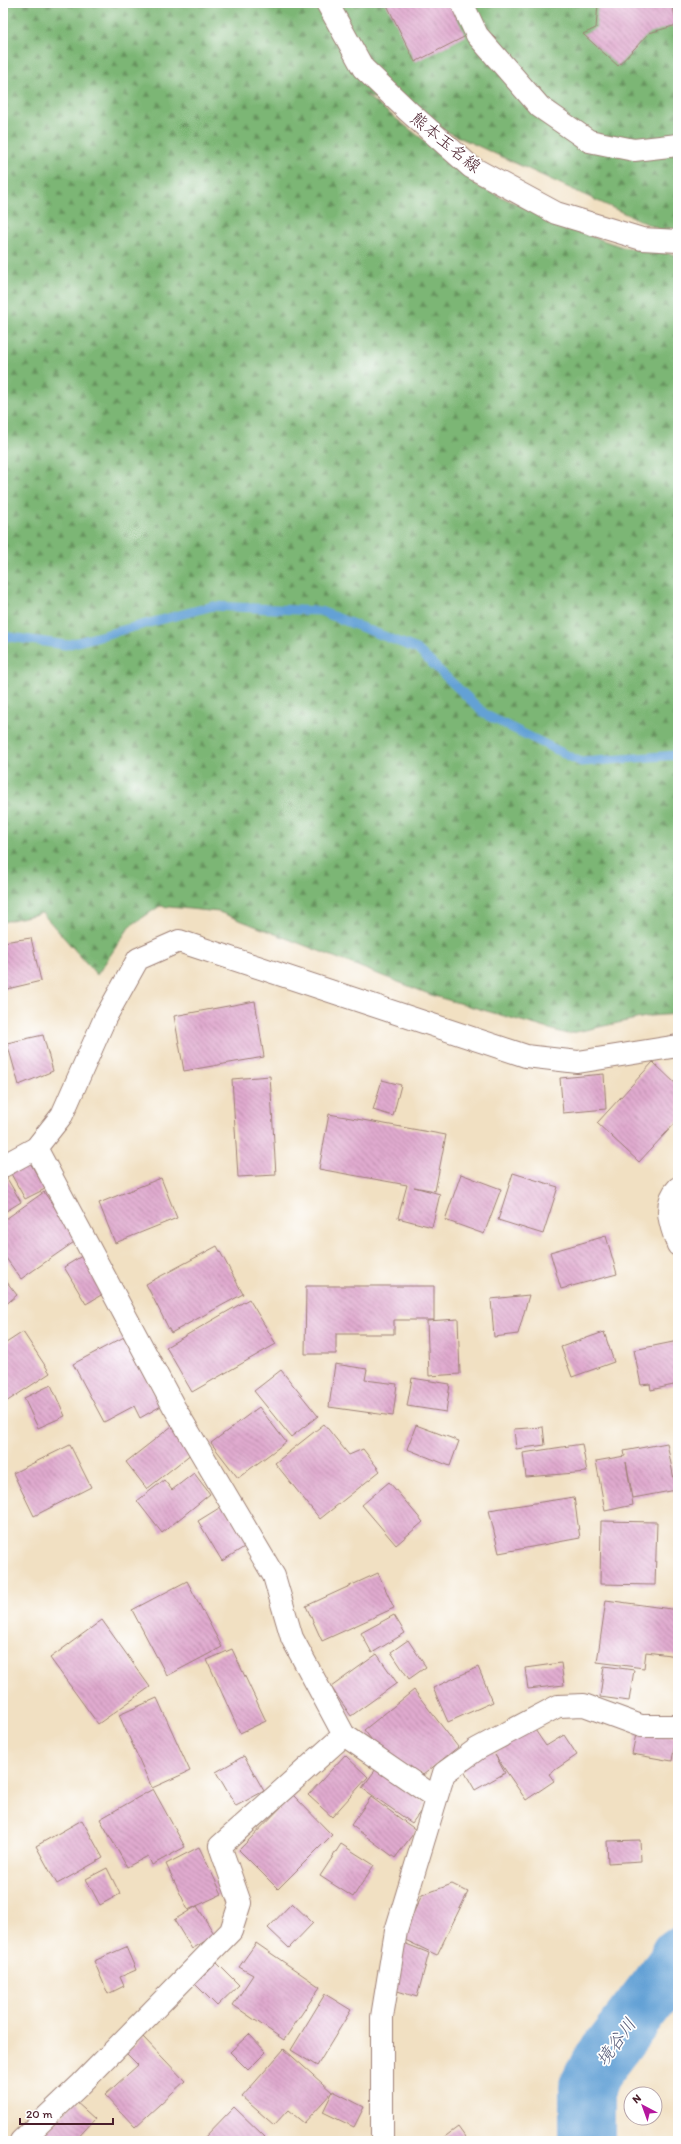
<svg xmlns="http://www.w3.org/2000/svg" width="681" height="2144" font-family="Itim,'Klee One',sans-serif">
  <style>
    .forest { fill: url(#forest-firs); stroke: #626a50 }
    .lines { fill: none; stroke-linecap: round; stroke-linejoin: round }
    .stream { stroke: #64a1d5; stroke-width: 9 }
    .river { stroke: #64a1d5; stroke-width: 56 }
    .building { fill: url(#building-back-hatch) }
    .minor-casing { stroke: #9e8076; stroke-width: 24 }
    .tertiary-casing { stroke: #9e8076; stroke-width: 24 }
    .secondary-casing { stroke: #9e8076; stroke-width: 24 }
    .primary-casing { stroke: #9e8076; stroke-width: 24 }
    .minor { stroke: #fff; stroke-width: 22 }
    .tertiary { stroke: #fff; stroke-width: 22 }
    .secondary { stroke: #fff; stroke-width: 22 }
    .primary { stroke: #fff; stroke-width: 22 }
    .labels { text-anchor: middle; stroke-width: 3.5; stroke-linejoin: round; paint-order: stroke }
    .street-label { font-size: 17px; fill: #4a1f2b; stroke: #fff }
    .water-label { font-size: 18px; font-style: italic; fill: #565a77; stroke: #fff }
  </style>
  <defs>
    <pattern id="forest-firs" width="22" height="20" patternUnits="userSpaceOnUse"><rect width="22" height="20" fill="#7bb674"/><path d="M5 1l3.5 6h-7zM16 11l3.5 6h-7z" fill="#67935f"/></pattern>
    <pattern id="building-back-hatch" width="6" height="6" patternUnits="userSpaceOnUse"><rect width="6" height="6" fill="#e0aacf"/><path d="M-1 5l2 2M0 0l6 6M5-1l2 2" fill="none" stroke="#b88aa8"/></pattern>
  </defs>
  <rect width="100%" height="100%" fill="#fff"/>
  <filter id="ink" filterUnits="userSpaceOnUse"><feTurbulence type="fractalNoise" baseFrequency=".025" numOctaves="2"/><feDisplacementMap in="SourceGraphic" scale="8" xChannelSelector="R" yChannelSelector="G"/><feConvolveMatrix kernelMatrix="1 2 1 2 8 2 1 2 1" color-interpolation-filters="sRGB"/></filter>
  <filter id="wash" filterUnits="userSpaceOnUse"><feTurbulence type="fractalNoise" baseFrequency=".012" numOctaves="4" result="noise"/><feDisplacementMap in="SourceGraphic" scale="16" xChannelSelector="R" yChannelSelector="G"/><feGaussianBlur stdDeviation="0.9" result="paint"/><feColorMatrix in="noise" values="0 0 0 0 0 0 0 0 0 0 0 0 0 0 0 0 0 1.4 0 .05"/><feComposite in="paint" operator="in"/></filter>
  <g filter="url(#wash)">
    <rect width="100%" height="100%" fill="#f1e0c2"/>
    <path class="forest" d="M3,3H678V238L363,93L421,138L479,187L584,234L623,247L678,255V1014L650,1016L567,1034L434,996L219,912L160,906L130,926L97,975L42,913L3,922Z"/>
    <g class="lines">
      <path class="stream" d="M3,636L66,645L213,606L320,611L417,649L486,715L581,762L678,755"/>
      <path class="river" d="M587,2141V2087L597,2066L678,1960V1955"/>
    </g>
    <g id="blocks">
      <path class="building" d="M386,3H450L466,36L415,62Z
        M598,3H672L677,25L649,33L618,66L583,34L596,28Z
        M31,938L41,981L3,990V942Z
        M255,1001L264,1057L184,1071L174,1016Z
        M43,1035L53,1071L19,1085L7,1043Z
        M653,1062L678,1086V1120L639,1162L597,1123Z
        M604,1074L606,1109L563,1113L560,1078Z
        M270,1076L276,1175L238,1177L232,1079Z
        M382,1080L401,1085L393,1116L373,1110Z
        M329,1114L446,1135L435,1191L414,1187L440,1194L432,1227L398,1218L407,1185L319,1169Z
        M29,1161L45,1189L25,1199L10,1172Z
        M513,1173L558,1187L543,1234L498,1220Z
        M461,1174L501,1189L484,1234L445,1220Z
        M5,1175L21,1202L3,1213V1176Z
        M161,1178L177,1218L115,1243L99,1203Z
        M44,1192L77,1240L21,1279L3,1254V1221Z
        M606,1236L617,1274L561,1289L550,1252Z
        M217,1246L243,1294L171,1333L146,1284Z
        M85,1254L108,1291L86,1304L64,1267Z
        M3,1277L17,1295L3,1307Z
        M306,1286H434V1320H394V1334H336V1354H305Z
        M529,1295L518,1334L494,1337L491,1299Z
        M249,1299L276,1344L192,1392L166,1347Z
        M458,1319L460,1374L429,1376L427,1321Z
        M23,1332L50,1373L3,1404V1345Z
        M604,1332L614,1362L572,1377L561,1347Z
        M124,1337L161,1406L140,1418L134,1406L104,1422L73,1364Z
        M678,1341V1384L651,1390L650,1384L641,1385L634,1350Z
        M335,1364L367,1369L365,1380L397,1384L393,1416L329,1407Z
        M281,1370L318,1416L291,1437L254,1391Z
        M412,1378L450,1384L446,1412L407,1406Z
        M51,1385L65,1416L38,1428L24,1398Z
        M259,1407L286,1442L238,1478L211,1443Z
        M324,1424L349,1455L363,1449L380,1471L320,1519L275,1463Z
        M416,1425L459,1441L450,1466L407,1449Z
        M172,1426L192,1453L147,1489L126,1462Z
        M543,1427L545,1445L516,1449L514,1429Z
        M667,1443L676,1490L633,1498L626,1462L633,1505L605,1511L596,1461L625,1456L624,1451Z
        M582,1444L587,1472L526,1477L523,1453Z
        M70,1445L91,1487L34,1516L13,1473Z
        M194,1473L210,1494L162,1533L137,1501L164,1480L172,1490Z
        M389,1482L423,1522L396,1545L362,1505Z
        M574,1497L580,1538L499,1553L489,1510Z
        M224,1505L249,1544L222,1561L198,1521Z
        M601,1521L657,1522L655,1585L600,1584Z
        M378,1573L394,1608L322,1641L306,1606Z
        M187,1581L222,1647L167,1676L132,1610Z
        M606,1600L678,1610V1656L646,1652L644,1668L597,1662Z
        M394,1615L405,1633L372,1653L361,1633Z
        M102,1620L150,1687L98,1724L50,1658Z
        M408,1640L426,1667L409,1679L391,1652Z
        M232,1649L266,1721L240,1733L207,1660Z
        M377,1654L397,1683L351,1716L331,1687Z
        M561,1663L564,1685L528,1689L525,1668Z
        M604,1666L634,1670L629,1701L600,1697Z
        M478,1667L493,1702L448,1722L433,1688Z
        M414,1690L458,1747L423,1775L382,1753L364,1730Z
        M157,1698L190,1771L152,1788L119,1715Z
        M533,1727L546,1746L564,1735L577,1755L549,1774L554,1781L526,1800L495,1755L505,1773L475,1790L461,1766L492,1748L494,1753Z
        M637,1729L676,1737L672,1761L632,1754Z
        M345,1755L368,1777L332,1817L308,1795Z
        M244,1756L264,1791L236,1806L216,1772Z
        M376,1769L426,1804L412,1823L362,1788Z
        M153,1789L185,1847L152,1865L148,1856L127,1867L100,1819Z
        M293,1795L332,1835L278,1889L239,1850Z
        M371,1797L416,1830L395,1858L351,1825Z
        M82,1820L103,1858L57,1884L36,1846Z
        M640,1840L641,1861L608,1863L607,1841Z
        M341,1844L374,1865L353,1897L320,1876Z
        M199,1847L222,1894L188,1910L166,1864Z
        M107,1868L120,1894L100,1905L86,1879Z
        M452,1884L468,1892L437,1955L401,1938L422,1895Z
        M292,1903L313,1923L289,1948L268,1928Z
        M197,1906L215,1935L192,1949L174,1920Z
        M256,1943L320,1987L284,2040L233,2005L253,1975L239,1967Z
        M404,1943L429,1953L417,1997L391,1989Z
        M126,1947L136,1970L120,1977L124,1986L108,1994L94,1961Z
        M217,1963L239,1985L217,2006L195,1984Z
        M325,1994L351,2010L317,2066L291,2050Z
        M249,2034L266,2052L248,2070L230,2052Z
        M143,2037L185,2081L135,2127L105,2095L138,2065L126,2053Z
        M284,2049L332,2092L304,2123L288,2110L274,2125L242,2097Z
        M333,2091L364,2107L354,2127L323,2112Z
        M75,2101L95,2119L75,2141H50L44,2135Z
        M234,2107L265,2137L261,2141H201Z
        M458,2127L468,2141H439Z"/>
    </g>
  </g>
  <g filter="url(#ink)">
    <use href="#blocks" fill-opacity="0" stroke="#9e8076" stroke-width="1"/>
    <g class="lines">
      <defs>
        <path id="minor" d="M36,1148L174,1407L274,1576L292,1638L344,1735L436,1798
          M21,2141L81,2084L231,1931L240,1903L220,1846L344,1735
          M382,2141V2017L396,1931L444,1773L477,1749L558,1706L584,1705L641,1726H678"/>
        <path id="tertiary" d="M3,1166L36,1148L62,1115L105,1018L138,959L179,941L526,1056L578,1062L678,1046
          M678,1188C662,1204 671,1227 678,1245"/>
        <path id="secondary" d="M462,3L477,35L540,107L589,141L634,150L678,145"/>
        <path id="primary" d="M327,3L363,68L408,111L471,167L556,213L642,239L678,241"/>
      </defs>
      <use href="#minor" class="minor-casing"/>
      <use href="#tertiary" class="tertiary-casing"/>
      <use href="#secondary" class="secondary-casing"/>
      <use href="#primary" class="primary-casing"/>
      <use href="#minor" class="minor"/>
      <use href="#tertiary" class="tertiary"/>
      <use href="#secondary" class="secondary"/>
      <use href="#primary" class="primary"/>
    </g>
  </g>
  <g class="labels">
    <g class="street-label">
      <text transform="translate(446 142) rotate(39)" y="6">熊本玉名線</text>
    </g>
    <g class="water-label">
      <text transform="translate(616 2042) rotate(-54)" y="6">境谷川</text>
    </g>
  </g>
  <rect width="681" height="2144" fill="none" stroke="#fff" stroke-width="16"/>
  <g transform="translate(643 2106) rotate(319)"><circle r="19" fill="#ffffff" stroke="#b7a5aa"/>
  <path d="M0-3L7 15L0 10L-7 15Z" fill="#b5179e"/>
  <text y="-6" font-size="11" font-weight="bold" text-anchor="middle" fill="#4a1f2b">N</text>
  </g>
  <path d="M20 2118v6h93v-6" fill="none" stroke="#4a1f2b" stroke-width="2"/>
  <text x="26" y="2118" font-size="12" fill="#4a1f2b" stroke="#ffffff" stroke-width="3" paint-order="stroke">20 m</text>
</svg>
